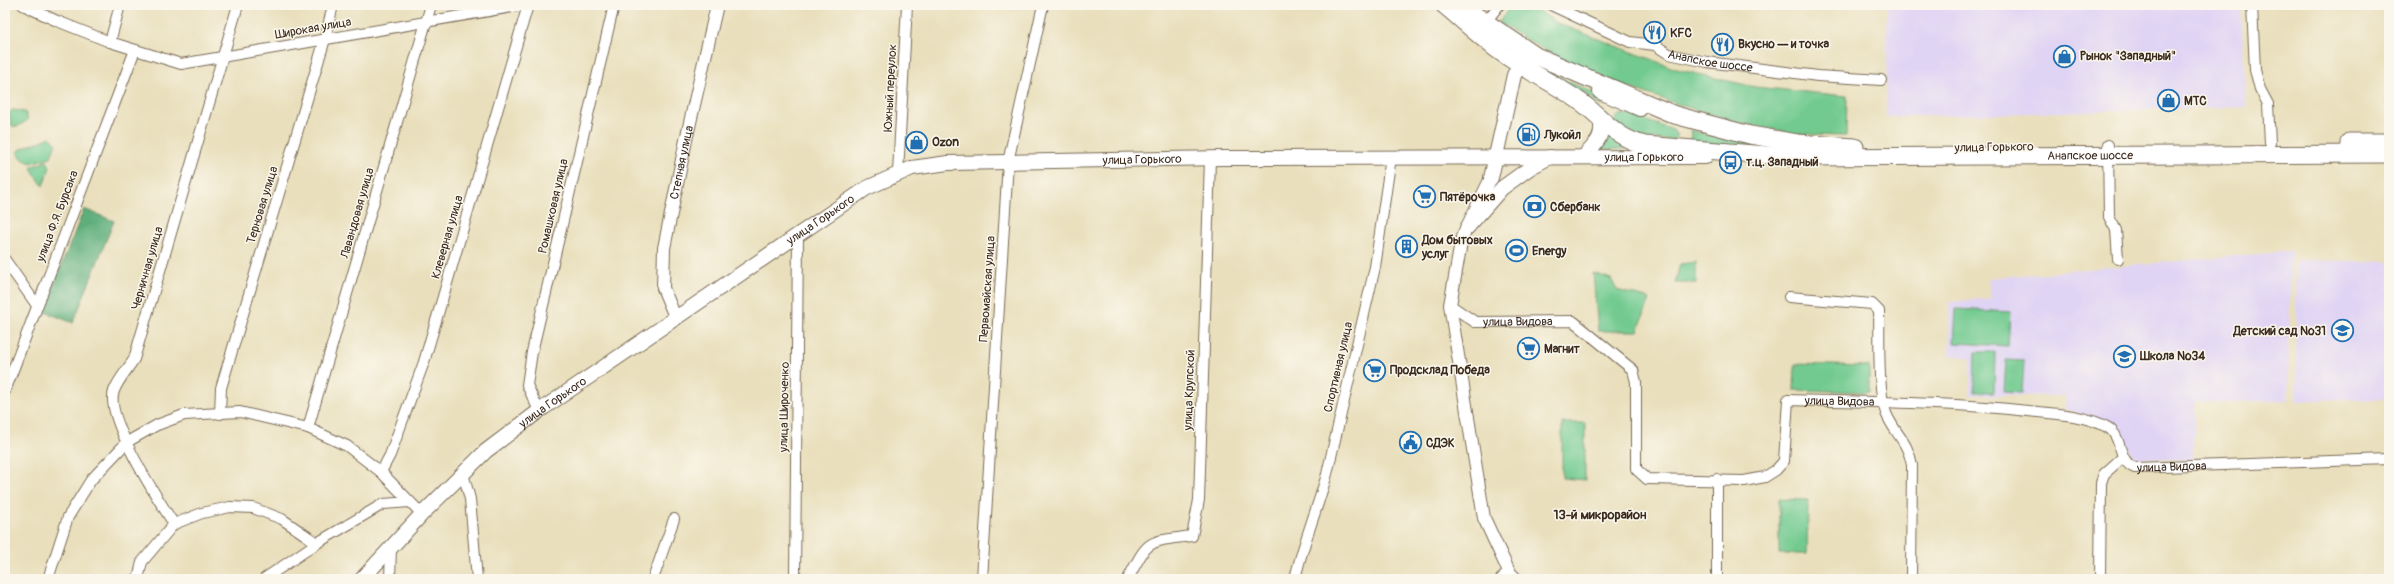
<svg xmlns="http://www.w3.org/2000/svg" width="2394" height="584" font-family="Pangolin,sans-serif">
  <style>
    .built { fill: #e0d4f4 }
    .green { fill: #72ca90; stroke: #567a57 }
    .forest { fill: #5dae7a; stroke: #4c6c4c }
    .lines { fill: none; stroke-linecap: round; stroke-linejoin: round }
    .minor-casing { stroke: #786955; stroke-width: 12 }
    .tertiary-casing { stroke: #786955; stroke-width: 14 }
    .secondary-casing { stroke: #786955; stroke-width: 16 }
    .trunk-casing { stroke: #786955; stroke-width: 19 }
    .minor { stroke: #fff; stroke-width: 10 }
    .tertiary { stroke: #fff; stroke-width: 12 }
    .secondary { stroke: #fff; stroke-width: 14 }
    .trunk { stroke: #fff; stroke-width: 17 }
    .labels { text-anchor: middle; stroke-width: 3; stroke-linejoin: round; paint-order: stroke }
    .street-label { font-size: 12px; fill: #3b2a1e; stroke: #fbf7ec }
    .poi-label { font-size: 12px; font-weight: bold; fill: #3b2a1e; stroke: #fbf7ec; text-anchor: start }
    .neighbourhood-label { font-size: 13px; font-weight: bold; fill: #3b2a1e; stroke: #fbf7ec }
  </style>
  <rect width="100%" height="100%" fill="#fbf7ec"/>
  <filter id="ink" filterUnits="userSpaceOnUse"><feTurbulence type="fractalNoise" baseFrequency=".025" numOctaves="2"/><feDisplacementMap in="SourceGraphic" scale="8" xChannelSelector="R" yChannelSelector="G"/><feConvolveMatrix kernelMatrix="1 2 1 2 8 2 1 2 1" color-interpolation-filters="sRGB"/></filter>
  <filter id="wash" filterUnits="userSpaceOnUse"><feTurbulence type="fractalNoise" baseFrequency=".012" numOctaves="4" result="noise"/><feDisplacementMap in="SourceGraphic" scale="16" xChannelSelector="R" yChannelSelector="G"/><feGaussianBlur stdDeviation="0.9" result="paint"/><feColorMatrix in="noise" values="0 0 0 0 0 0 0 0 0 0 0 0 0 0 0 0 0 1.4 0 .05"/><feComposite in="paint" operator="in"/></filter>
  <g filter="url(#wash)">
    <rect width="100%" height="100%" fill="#e9dfbc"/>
    <path class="built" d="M1887,5H2241L2246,107L1886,117Z
      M2291,251L2288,400L2195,403L2192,460L2136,458L2111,424L2064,408L2065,396L1970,395V358L1950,355L1949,302L1991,298L1988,278Z
      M2296,260L2389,262V399L2296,400Z"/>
    <path class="green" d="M1511,5H1529L1557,23L1676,69L1755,87L1847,96L1846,136C1782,136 1728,121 1669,101C1606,81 1554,59 1499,22Z
      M1530,61L1565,80L1614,102L1600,106L1589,96L1560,82Z
      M13,110L25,112L28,120L17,127L12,126L9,113Z
      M1628,114L1673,130L1676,134V140L1641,139L1615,125V119L1619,115Z
      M1690,130L1723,139L1763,144L1762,147L1689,143L1691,135Z
      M1605,134L1626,149L1594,150Z
      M50,137L56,143L51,157L31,163L22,159L17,152C28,144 39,143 50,137Z
      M47,161L50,167L43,186L31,168L33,166Z
      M1696,262V283H1675L1680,264Z
      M1593,273L1611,279L1617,290L1650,299L1638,331H1598Z
      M1956,309L2010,312L2008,346L1954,343Z
      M1975,352H1995L1994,392H1974Z
      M2006,360L2024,361L2022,393L2004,392Z
      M1795,364L1869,366V392L1794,390Z
      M1562,423H1585V480L1562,478Z
      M1779,499L1808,500L1807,554H1779Z"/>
    <path class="forest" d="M84,209L114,221L73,323L43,311Z"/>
  </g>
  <g filter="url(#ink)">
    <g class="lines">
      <defs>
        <g id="minor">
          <path d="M23,5L57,21L110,42L181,64L524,5"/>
          <path id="s1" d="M1551,5L1630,42L1655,45L1669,54L1707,62L1818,76L1881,80"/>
          <path d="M2252,5L2255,70L2260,89L2268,104L2270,143"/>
          <path d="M1485,23L1499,5"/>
          <path d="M110,42L120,5"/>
          <path d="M2108,145L2109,217L2116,230L2118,259"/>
          <path d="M898,173L907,5"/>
          <path d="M5,260L36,304"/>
          <path d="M1789,297L1872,304L1879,311C1880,338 1877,388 1886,413C1894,433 1908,441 1912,465L1911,579"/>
          <path id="s2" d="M1450,305L1475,322L1573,321L1633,370L1636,382V469L1647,479L1744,481L1765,477L1776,470L1784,461L1788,400C1868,402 1948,402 2028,411C2054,414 2081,414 2105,426C2124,434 2116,461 2135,468L2389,459"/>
          <path d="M5,391L135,50"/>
          <path d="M539,411L527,385L532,352L614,5"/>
          <path d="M220,414L221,388L325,39L333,5"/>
          <path d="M308,428L431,5"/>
          <path d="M381,472L390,455L424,362L528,5"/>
          <path d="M463,473L470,499L477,579"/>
          <path d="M174,524C159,501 104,417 114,391C118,380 128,369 134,359L238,5"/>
          <path d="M48,579L68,517L91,480L127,442L157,425L184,415L240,412L308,428L347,446L381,472L422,514"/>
          <path d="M138,579L142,562L174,524L202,513L230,507L253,508L282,519L317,543"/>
          <path d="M264,579L317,543L383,504L410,502"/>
          <path d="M390,579L391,548"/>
          <path d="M653,579L674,519"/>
          <path d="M795,579L798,236"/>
          <path d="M982,579L1008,162L1043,5"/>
          <path d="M1128,579C1149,538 1147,542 1192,536L1199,500L1210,159"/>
          <path d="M1295,579C1303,543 1317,510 1327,474L1375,267L1391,157"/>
          <path d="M1501,579L1509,572"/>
          <path d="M1717,579V479"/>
          <path d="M2100,579L2101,483L2104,474L2123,457"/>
        </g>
        <g id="tertiary">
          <path d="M1491,178L1462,237L1450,305L1484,518L1509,572L1516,579"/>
          <path id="s3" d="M676,319L663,288L664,248L686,140L717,5"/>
        </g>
        <g id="secondary">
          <path d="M1600,92L1640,109"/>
          <path d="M1584,156C1598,142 1604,137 1600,116"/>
          <path d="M1491,178L1514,75L1518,69L1530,61"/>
          <path d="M1467,228L1502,188L1531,167L1550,157"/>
          <path id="s4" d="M362,579L422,514L486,451L539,411L867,188L912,168L948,163L1224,158L1705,157"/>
        </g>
        <g id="trunk">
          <path id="s5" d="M1444,5C1461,19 1478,35 1495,48C1521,68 1552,82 1578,100C1603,117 1614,138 1645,145L1792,157L2389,154"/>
          <path d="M1460,5L1536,56L1675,115L1750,135L1797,143L1855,147"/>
          <path d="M2349,142H2389"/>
        </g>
      </defs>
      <use href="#minor" class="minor-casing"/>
      <use href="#tertiary" class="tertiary-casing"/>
      <use href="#secondary" class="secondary-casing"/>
      <use href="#trunk" class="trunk-casing"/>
      <use href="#minor" class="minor"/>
      <use href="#tertiary" class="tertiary"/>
      <use href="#secondary" class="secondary"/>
      <use href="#trunk" class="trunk"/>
    </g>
  </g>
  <defs>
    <symbol id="restaurant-ring" viewBox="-11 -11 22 22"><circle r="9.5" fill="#fbf7ec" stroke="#1f6fb2" stroke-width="1.5"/><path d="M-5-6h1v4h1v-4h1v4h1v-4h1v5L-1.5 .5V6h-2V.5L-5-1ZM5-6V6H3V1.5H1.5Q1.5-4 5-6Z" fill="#1f6fb2"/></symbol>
    <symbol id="shop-ring" viewBox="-11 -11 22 22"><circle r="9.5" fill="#fbf7ec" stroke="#1f6fb2" stroke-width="1.5"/><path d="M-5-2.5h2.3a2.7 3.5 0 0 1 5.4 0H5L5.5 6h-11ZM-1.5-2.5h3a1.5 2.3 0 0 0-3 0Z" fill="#1f6fb2"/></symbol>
    <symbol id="fuel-ring" viewBox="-11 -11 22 22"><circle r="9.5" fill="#fbf7ec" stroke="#1f6fb2" stroke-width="1.5"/><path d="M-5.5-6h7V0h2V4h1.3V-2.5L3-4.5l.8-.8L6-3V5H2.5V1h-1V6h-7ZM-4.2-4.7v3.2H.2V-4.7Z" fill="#1f6fb2"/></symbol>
    <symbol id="bus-ring" viewBox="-11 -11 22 22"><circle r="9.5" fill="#fbf7ec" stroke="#1f6fb2" stroke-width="1.5"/><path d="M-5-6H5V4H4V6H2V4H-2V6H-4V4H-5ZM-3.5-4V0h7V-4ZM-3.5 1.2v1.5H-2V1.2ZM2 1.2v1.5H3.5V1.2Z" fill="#1f6fb2"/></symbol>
    <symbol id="supermarket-ring" viewBox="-11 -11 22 22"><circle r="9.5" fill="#fbf7ec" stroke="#1f6fb2" stroke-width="1.5"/><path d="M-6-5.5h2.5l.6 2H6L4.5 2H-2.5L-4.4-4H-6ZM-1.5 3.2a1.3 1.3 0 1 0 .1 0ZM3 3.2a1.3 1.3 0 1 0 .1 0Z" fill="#1f6fb2"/></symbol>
    <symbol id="bank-ring" viewBox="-11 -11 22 22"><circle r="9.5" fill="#fbf7ec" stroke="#1f6fb2" stroke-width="1.5"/><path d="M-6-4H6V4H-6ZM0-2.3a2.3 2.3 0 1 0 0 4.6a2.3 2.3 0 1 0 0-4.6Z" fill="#1f6fb2"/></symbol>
    <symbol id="building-ring" viewBox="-11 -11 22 22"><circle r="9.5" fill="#fbf7ec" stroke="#1f6fb2" stroke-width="1.5"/><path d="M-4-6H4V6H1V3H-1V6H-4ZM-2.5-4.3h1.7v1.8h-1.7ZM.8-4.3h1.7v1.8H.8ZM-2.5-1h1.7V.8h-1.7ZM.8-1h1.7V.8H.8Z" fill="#1f6fb2"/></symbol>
    <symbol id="stadium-ring" viewBox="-11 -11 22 22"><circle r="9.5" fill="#fbf7ec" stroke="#1f6fb2" stroke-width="1.5"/><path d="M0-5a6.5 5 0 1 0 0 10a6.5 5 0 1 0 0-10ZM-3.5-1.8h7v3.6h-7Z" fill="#1f6fb2"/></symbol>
    <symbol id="school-ring" viewBox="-11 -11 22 22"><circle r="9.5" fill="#fbf7ec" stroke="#1f6fb2" stroke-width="1.5"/><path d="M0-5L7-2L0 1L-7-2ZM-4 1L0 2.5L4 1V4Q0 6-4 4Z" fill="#1f6fb2"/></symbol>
    <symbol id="civic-ring" viewBox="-11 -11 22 22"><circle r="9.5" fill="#fbf7ec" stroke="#1f6fb2" stroke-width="1.5"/><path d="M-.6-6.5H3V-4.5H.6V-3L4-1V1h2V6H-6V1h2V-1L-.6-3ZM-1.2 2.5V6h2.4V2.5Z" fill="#1f6fb2"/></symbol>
  </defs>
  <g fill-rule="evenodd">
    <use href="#restaurant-ring" x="1642" y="20" width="25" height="25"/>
    <use href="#restaurant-ring" x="1710" y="32" width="25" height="25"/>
    <use href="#shop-ring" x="2052" y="44" width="25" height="25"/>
    <use href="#shop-ring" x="2156" y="88" width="25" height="25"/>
    <use href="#fuel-ring" x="1516" y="122" width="25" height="25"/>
    <use href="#shop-ring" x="904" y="130" width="25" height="25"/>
    <use href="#bus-ring" x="1718" y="150" width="25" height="25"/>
    <use href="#supermarket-ring" x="1412" y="184" width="25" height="25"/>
    <use href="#bank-ring" x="1522" y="194" width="25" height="25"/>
    <use href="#building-ring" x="1394" y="234" width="25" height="25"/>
    <use href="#stadium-ring" x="1504" y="238" width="25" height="25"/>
    <use href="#school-ring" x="2330" y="318" width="25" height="25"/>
    <use href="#supermarket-ring" x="1516" y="336" width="25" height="25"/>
    <use href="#school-ring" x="2112" y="344" width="25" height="25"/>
    <use href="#supermarket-ring" x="1362" y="358" width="25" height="25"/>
    <use href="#civic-ring" x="1398" y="430" width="25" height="25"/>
  </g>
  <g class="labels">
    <g class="street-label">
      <text transform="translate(313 28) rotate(-10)" y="4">Широкая улица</text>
      <text dy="4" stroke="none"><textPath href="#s1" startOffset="171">Анапское шоссе</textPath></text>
      <text transform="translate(890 88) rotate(-87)" y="4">Южный переулок</text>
      <text transform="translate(1994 147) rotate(-1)" y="4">улица Горького</text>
      <text dy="4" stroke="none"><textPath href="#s5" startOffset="692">Анапское шоссе</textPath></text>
      <text dy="4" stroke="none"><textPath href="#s4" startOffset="1423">улица Горького</textPath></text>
      <text dy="4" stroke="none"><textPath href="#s4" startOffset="921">улица Горького</textPath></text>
      <text dy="4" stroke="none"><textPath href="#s3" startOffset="161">Степная улица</textPath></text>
      <text transform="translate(262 205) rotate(-73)" y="4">Терновая улица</text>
      <text transform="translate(553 206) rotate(-77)" y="4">Ромашковая улица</text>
      <text transform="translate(357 213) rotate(-74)" y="4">Лавандовая улица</text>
      <text transform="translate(57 216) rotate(-69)" y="4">улица Ф.Я. Бурсака</text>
      <text dy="4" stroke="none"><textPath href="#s4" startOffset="585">улица Горького</textPath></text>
      <text transform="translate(447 237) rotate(-74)" y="4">Клеверная улица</text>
      <text transform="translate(147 268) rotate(-74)" y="4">Черничная улица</text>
      <text transform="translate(987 289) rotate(-86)" y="4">Первомайская улица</text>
      <text dy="4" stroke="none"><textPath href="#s2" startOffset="73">улица Видова</textPath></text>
      <text transform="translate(1338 367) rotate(-77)" y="4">Спортивная улица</text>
      <text transform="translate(1189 390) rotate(-88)" y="4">улица Крупской</text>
      <text dy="4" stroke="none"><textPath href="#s2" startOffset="576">улица Видова</textPath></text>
      <text dy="4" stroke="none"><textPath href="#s4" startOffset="261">улица Горького</textPath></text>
      <text transform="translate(784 407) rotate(-89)" y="4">улица Широченко</text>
      <text dy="4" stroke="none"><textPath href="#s2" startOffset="934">улица Видова</textPath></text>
    </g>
    <g class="poi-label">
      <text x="1670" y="37">KFC</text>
      <text x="1738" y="48">Вкусно — и точка</text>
      <text x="2080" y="60">Рынок "Западный"</text>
      <text x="2184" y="105">МТС</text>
      <text x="1544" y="139">Лукойл</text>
      <text x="932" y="146">Ozon</text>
      <text x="1746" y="166">т.ц. Западный</text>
      <text x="1440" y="201">Пятёрочка</text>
      <text x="1550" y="211">Сбербанк</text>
      <text x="1422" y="244">Дом бытовых<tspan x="1422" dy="14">услуг</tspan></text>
      <text x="1532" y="255">Energy</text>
      <text x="2326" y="335" text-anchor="end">Детский сад №31</text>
      <text x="1544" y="353">Магнит</text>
      <text x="2140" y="360">Школа №34</text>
      <text x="1390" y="374">Продсклад Победа</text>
      <text x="1426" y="447">СДЭК</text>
    </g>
    <g class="neighbourhood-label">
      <text x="1600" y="519">13-й микрорайон</text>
    </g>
  </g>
  <rect width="2394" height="584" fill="none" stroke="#fbf7ec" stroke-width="20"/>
</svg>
